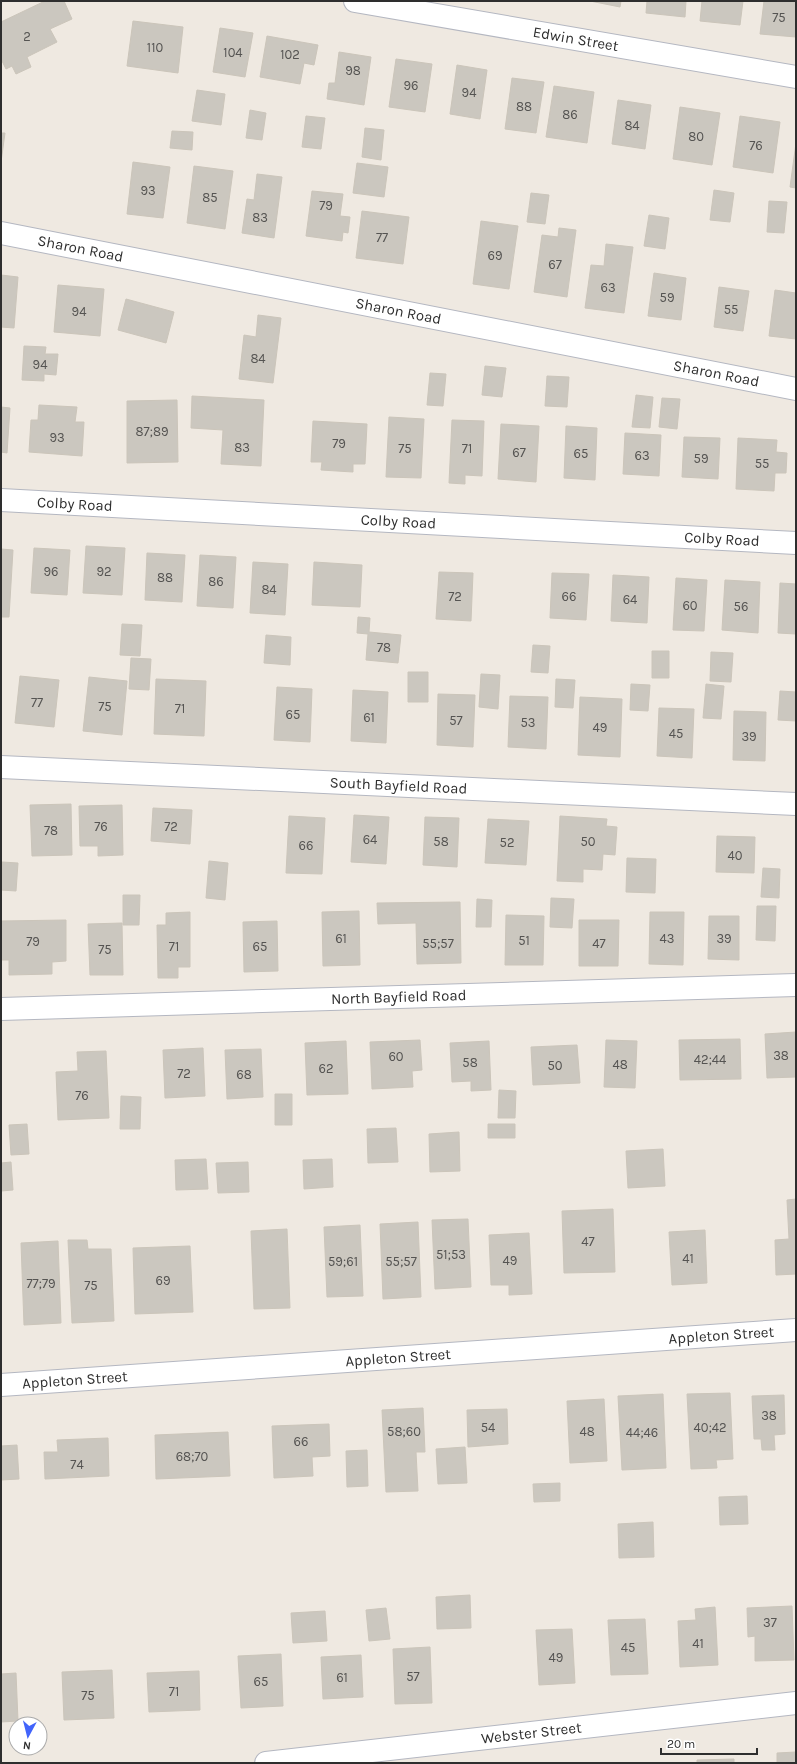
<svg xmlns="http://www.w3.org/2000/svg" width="797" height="1764" font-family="Karla,sans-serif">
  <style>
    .building { fill: #cbc7bf; stroke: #cbc5ba }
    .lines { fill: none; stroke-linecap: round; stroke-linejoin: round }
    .minor-casing { stroke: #b4b7c1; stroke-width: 24 }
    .minor { stroke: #fff; stroke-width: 22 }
    .labels { text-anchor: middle; stroke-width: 3.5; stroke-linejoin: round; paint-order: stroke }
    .number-label { font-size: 13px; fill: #555452 }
    .street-label { font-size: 15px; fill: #2e2e2e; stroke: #fff }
  </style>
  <rect width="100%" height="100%" fill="#efe9e1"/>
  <path class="building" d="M45,1H64L72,19L50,29L57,42L27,57L31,67L16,74L12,66L6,69L1,59V22Z
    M590,1H621L620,7Z
    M647,1H686L685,17L646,13Z
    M702,1H743L740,25L700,21Z
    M764,1H796V37L760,34Z
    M133,21L183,27L178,73L127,66Z
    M220,28L253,33L245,77L213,72Z
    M267,36L318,45L314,65L304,63L300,84L260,77Z
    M339,52L371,57L364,105L327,99L329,83H335Z
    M396,59L432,64L425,112L389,107Z
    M457,65L487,70L480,119L450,114Z
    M512,78L544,82L536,133L505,129Z
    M554,86L594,92L587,143L546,137Z
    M197,90L225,94L221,125L192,121Z
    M618,100L651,105L645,149L612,144Z
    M680,107L720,113L712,165L673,159Z
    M250,110L266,113L262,140L246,138Z
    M306,116L325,118L321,149L302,147Z
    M740,116L780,122L773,173L733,167Z
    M365,128L384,130L381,160L362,157Z
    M172,131L193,132L192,150L170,148Z
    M1,133H5L1,162Z
    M796,143V188L790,187Z
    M133,162L170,167L163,218L127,214Z
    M357,163L388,167L384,197L353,193Z
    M194,166L233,171L225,229L187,223Z
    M257,174L282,177L274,238L242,233L247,199L254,200Z
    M714,190L734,193L730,222L710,220Z
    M312,191L343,194L340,216L350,217L348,233L343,232L342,241L306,236Z
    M531,193L549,195L545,224L527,222Z
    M769,201L787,202L784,233L767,232Z
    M362,211L409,217L403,264L356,258Z
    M649,215L669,218L665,249L644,246Z
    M481,221L518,226L509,289L473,284Z
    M559,228L576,230L567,297L534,292L542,235L558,237Z
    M606,244L633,247L624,313L585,308L591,265L604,266Z
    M654,273L686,278L681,320L648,316Z
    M1,275L18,277L14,328L1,327Z
    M58,285L104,289L100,336L54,332Z
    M719,287L749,291L743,331L714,327Z
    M775,290L796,293V339L769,336Z
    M126,299L174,312L166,343L118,330Z
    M258,315L281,318L273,383L239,379L244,335L256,337Z
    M24,346L46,347L45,354H58L56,375L44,374V381L22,380Z
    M485,366L506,368L502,397L482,395Z
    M430,373L446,374L443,406L427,405Z
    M547,376L569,377L567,407L545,406Z
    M636,395L653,397L650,428L632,427Z
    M192,396L264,400L261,466L221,464L223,430L191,428Z
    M662,398L680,399L677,429L659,427Z
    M177,400L178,462L127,463V401Z
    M39,405L77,407L75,422H84L82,456L29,452L31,420H38Z
    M1,407L10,408L7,453L1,452Z
    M389,417L424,419L421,478L386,477Z
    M452,420L484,421L482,476L465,475V484L449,483Z
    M313,421L367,424L365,464H353V472L321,470L322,462H311Z
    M501,424L539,426L536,482L498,479Z
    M566,426L597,428L595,480L564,478Z
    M625,433L661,435L659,476L623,474Z
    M684,437L720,438L718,479L682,477Z
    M738,438L777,440L776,452L787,453L786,473H775L774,491L736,489Z
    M86,546L125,548L122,595L83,593Z
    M34,548L70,550L67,595L31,593Z
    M1,549L13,550L9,617H1Z
    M147,553L185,555L182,602L145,600Z
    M200,555L236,557L233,608L197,606Z
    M253,562L288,564L285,615L250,613Z
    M314,562L362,565L360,607L312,605Z
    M439,572L473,573L471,621L436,619Z
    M552,573L589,574L586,620L550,618Z
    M613,575L649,577L647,623L611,621Z
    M676,578L707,580L704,631L673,630Z
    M725,580L760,582L758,633L722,630Z
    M780,583L796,584V634L778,633Z
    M358,617L370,618L369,632L401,635L398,663L366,660L368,634L357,633Z
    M122,624L142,625L140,656L120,655Z
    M266,635L291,637L290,665L264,663Z
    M533,645L550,646L548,673L531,672Z
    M652,651H669V678H652Z
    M711,652L733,653L731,682L710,681Z
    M131,658L151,659L149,690L129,689Z
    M408,672H428V702H408Z
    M481,674L500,675L498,709L479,707Z
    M20,676L59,680L54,727L15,723Z
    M89,677L127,681L122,735L83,731Z
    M156,679L206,681L204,736L154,734Z
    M556,679L575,680L573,708L555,707Z
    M631,684L650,685L648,711L630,710Z
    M706,684L724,686L721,719L703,718Z
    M277,687L312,689L310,742L274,740Z
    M353,690L388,692L386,743L351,741Z
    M780,691L796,692V721L778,720Z
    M438,694L475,695L473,747L437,745Z
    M510,696L548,697L546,749L508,747Z
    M580,697L622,699L620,757L578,755Z
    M659,708L694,709L692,758L657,756Z
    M734,711L766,712L765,761L733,760Z
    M71,804L72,855L32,856L30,805Z
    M122,805L123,855L98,856V846H80L79,806Z
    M153,808L192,810L190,844L151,841Z
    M354,815L389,817L386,864L351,862Z
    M289,816L325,818L322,874L286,873Z
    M560,816L607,819L606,826L617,827L615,855L603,854L602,870L583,869V882L557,881Z
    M425,817L459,818L457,867L423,865Z
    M488,819L529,821L526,865L485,863Z
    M717,836L755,837L754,873L716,872Z
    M627,858L656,859L655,893L626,892Z
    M209,861L228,863L225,900L206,898Z
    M2,862L18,863L16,891L1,890Z
    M763,868L780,869L779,898L761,897Z
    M123,895H140L139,925H123Z
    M551,898L574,899L572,928L550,927Z
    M477,899L492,900L491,927H476Z
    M460,902L461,963L417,964L416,923L378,924L377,903Z
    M757,906H776L775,941L756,940Z
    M359,911L360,965L323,966L322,912Z
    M190,912V967H178V978H158L157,925H166V913Z
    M650,912H684L683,965L649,964Z
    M506,915L544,916L543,965H505Z
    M709,916H739V960L708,959Z
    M66,920V961L52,962V974L9,975V960H1V921Z
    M579,920H619L618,966H579Z
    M277,921L278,971L244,972L243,922Z
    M122,923L123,975H90L88,924Z
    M796,1032V1077L767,1078L765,1034Z
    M740,1039L741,1079L680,1080L679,1040Z
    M420,1040L422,1070L412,1071L413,1087L372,1089L370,1042Z
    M606,1040L637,1041L635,1088L604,1087Z
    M346,1041L348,1094L307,1095L305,1043Z
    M489,1041L491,1090L471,1091V1081L452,1082L450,1043Z
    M577,1045L580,1083L533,1085L531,1047Z
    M203,1048L205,1096L165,1098L163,1050Z
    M261,1049L263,1097L227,1099L225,1050Z
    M106,1051L109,1118L58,1120L56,1072L78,1071L77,1052Z
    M499,1090L516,1091L515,1118H498Z
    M275,1094H292V1125H275Z
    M121,1096L141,1097L140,1129H120Z
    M27,1124L29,1154L11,1155L9,1125Z
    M488,1124H515V1138H488Z
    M396,1128L398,1162L368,1163L367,1129Z
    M459,1132L460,1171L430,1172L429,1134Z
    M663,1149L665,1186L628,1188L626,1151Z
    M206,1159L208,1189L176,1190L175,1160Z
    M332,1159L333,1187L304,1189L303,1160Z
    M11,1162L13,1190L1,1191V1163Z
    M248,1162L249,1192L218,1193L216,1163Z
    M796,1199V1274L776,1275L775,1240L789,1239L787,1200Z
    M613,1209L615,1272L564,1273L562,1211Z
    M468,1219L471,1287L435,1289L432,1220Z
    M418,1222L421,1297L383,1299L380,1224Z
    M360,1225L363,1296L327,1297L324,1227Z
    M287,1229L290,1308L254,1309L251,1231Z
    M705,1230L707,1283L672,1285L669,1232Z
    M529,1233L532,1294L509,1295V1285H491L489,1235Z
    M68,1240H87L88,1249H111L114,1321L72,1323Z
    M58,1241L61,1323L24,1325L21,1243Z
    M190,1246L193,1312L135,1314L133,1248Z
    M730,1393L733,1459L716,1460L717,1468L691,1469L687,1394Z
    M663,1394L666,1468L622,1470L618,1396Z
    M784,1395L785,1434L774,1435L775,1450H762L761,1439H754L752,1396Z
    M604,1399L607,1461L570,1463L567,1401Z
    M423,1408L425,1452H416L418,1491L386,1492L382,1410Z
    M507,1409L508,1444L468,1447L467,1410Z
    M329,1424L330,1456L312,1457L313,1476L274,1478L272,1426Z
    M228,1432L230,1476L156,1479L155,1435Z
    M108,1438L109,1476L45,1479L44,1452H58L57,1440Z
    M17,1445L19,1479L1,1480V1446Z
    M465,1447L467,1483L438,1484L436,1449Z
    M367,1450L368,1486L347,1487L346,1451Z
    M560,1483V1501L534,1502L533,1484Z
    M747,1496L748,1524L720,1525L719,1497Z
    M653,1522L654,1557L619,1558L618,1524Z
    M470,1595L471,1628L437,1629L436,1597Z
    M792,1606L794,1660L755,1661V1636L748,1637L747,1608Z
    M715,1607L718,1665L680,1667L678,1621L696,1620L695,1609Z
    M386,1608L390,1639L369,1641L366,1610Z
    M325,1611L327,1641L293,1643L291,1613Z
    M645,1619L648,1674L611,1675L608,1620Z
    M572,1629L575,1683L539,1685L536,1630Z
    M430,1647L432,1703L395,1704L393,1649Z
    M281,1654L283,1706L241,1708L238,1656Z
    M361,1655L363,1697L323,1699L321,1657Z
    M112,1670L114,1718L64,1720L62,1672Z
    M199,1671L200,1710L149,1712L147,1673Z
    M16,1673L18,1721L1,1722V1674Z
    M796,1752V1763H777V1753Z
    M734,1759V1763H697V1760Z"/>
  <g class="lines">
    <defs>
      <g id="minor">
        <path id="s1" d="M355,1L796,77"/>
        <path id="s2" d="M1,233L796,389"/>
        <path id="s3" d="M1,500L796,543"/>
        <path id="s4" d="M1,767L796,804"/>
        <path id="s5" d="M1,1009L796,985"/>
        <path id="s6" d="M1,1385L796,1330"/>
        <path id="s7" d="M266,1763L796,1703"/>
      </g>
    </defs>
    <use href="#minor" class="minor-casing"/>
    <use href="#minor" class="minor"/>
  </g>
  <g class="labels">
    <g class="number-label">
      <text x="779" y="22">75</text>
      <text x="27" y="41">2</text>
      <text x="155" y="52">110</text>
      <text x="233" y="57">104</text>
      <text x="290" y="59">102</text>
      <text x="353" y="75">98</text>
      <text x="411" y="90">96</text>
      <text x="469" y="97">94</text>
      <text x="524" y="111">88</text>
      <text x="570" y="119">86</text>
      <text x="632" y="130">84</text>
      <text x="696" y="141">80</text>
      <text x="756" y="150">76</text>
      <text x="148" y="195">93</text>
      <text x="210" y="202">85</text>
      <text x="326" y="210">79</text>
      <text x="260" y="222">83</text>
      <text x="382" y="242">77</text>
      <text x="495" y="260">69</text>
      <text x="555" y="269">67</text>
      <text x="608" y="292">63</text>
      <text x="667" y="302">59</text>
      <text x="731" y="314">55</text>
      <text x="79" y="316">94</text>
      <text x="258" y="363">84</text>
      <text x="40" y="369">94</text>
      <text x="152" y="436">87;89</text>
      <text x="57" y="442">93</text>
      <text x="339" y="448">79</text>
      <text x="242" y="452">83</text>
      <text x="405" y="453">75</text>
      <text x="467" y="453">71</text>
      <text x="519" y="457">67</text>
      <text x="581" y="458">65</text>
      <text x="642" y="460">63</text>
      <text x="701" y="463">59</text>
      <text x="762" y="468">55</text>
      <text x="51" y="576">96</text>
      <text x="104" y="576">92</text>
      <text x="165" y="582">88</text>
      <text x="216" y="586">86</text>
      <text x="269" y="594">84</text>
      <text x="455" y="601">72</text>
      <text x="569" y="601">66</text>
      <text x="630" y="604">64</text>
      <text x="690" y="610">60</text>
      <text x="741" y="611">56</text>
      <text x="384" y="652">78</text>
      <text x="37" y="707">77</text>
      <text x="105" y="711">75</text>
      <text x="180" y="713">71</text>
      <text x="293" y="719">65</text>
      <text x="369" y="722">61</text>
      <text x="456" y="725">57</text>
      <text x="528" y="727">53</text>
      <text x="600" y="732">49</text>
      <text x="676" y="738">45</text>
      <text x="749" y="741">39</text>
      <text x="101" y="831">76</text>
      <text x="171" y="831">72</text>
      <text x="51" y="835">78</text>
      <text x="370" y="844">64</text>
      <text x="441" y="846">58</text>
      <text x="588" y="846">50</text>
      <text x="507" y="847">52</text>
      <text x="306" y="850">66</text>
      <text x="735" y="860">40</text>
      <text x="341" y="943">61</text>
      <text x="667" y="943">43</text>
      <text x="724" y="943">39</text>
      <text x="524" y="945">51</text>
      <text x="33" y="946">79</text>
      <text x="438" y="948">55;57</text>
      <text x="599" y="948">47</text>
      <text x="174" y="951">71</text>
      <text x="260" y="951">65</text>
      <text x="105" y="954">75</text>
      <text x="781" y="1060">38</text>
      <text x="396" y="1061">60</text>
      <text x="710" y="1064">42;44</text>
      <text x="470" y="1067">58</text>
      <text x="620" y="1069">48</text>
      <text x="555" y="1070">50</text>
      <text x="326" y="1073">62</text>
      <text x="184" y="1078">72</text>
      <text x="244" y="1079">68</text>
      <text x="82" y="1100">76</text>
      <text x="588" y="1246">47</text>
      <text x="451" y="1259">51;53</text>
      <text x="688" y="1263">41</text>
      <text x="510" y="1265">49</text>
      <text x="343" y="1266">59;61</text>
      <text x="401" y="1266">55;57</text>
      <text x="163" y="1285">69</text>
      <text x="41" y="1288">77;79</text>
      <text x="91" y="1290">75</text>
      <text x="769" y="1420">38</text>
      <text x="488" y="1432">54</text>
      <text x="710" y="1432">40;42</text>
      <text x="404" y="1436">58;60</text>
      <text x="587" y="1436">48</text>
      <text x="642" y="1437">44;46</text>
      <text x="301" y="1446">66</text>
      <text x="192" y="1461">68;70</text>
      <text x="77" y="1469">74</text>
      <text x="770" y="1627">37</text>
      <text x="698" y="1648">41</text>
      <text x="628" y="1652">45</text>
      <text x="556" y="1662">49</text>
      <text x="413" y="1681">57</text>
      <text x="342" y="1682">61</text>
      <text x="261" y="1686">65</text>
      <text x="174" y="1696">71</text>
      <text x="88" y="1700">75</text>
    </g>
    <g class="street-label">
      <text dy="5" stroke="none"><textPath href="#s1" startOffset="224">Edwin Street</textPath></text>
      <text dy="5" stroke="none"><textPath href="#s2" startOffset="81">Sharon Road</textPath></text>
      <text dy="5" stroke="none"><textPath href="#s2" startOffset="405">Sharon Road</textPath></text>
      <text dy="5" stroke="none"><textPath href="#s2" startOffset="729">Sharon Road</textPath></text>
      <text dy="5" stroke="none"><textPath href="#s3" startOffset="74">Colby Road</textPath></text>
      <text dy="5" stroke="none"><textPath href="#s3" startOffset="398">Colby Road</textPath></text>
      <text dy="5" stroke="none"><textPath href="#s3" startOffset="722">Colby Road</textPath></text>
      <text dy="5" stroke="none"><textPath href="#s4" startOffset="398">South Bayfield Road</textPath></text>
      <text dy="5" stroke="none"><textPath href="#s5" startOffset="398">North Bayfield Road</textPath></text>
      <text dy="5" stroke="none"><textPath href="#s6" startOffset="722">Appleton Street</textPath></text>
      <text dy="5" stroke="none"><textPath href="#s6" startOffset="398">Appleton Street</textPath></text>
      <text dy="5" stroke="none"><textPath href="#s6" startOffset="74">Appleton Street</textPath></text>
      <text dy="5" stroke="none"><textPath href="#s7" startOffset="267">Webster Street</textPath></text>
    </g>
  </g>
  <rect width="797" height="1764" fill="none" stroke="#2e2e2e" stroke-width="4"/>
  <g transform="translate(28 1736) rotate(187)"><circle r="19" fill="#ffffff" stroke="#ababab"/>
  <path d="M0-3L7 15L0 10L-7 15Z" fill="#4264fb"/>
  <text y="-6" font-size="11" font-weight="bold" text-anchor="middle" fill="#2e2e2e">N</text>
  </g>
  <path d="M661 1748v6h96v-6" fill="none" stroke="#2e2e2e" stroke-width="2"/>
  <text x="667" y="1748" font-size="12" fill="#2e2e2e" stroke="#ffffff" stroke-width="3" paint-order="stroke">20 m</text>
</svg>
